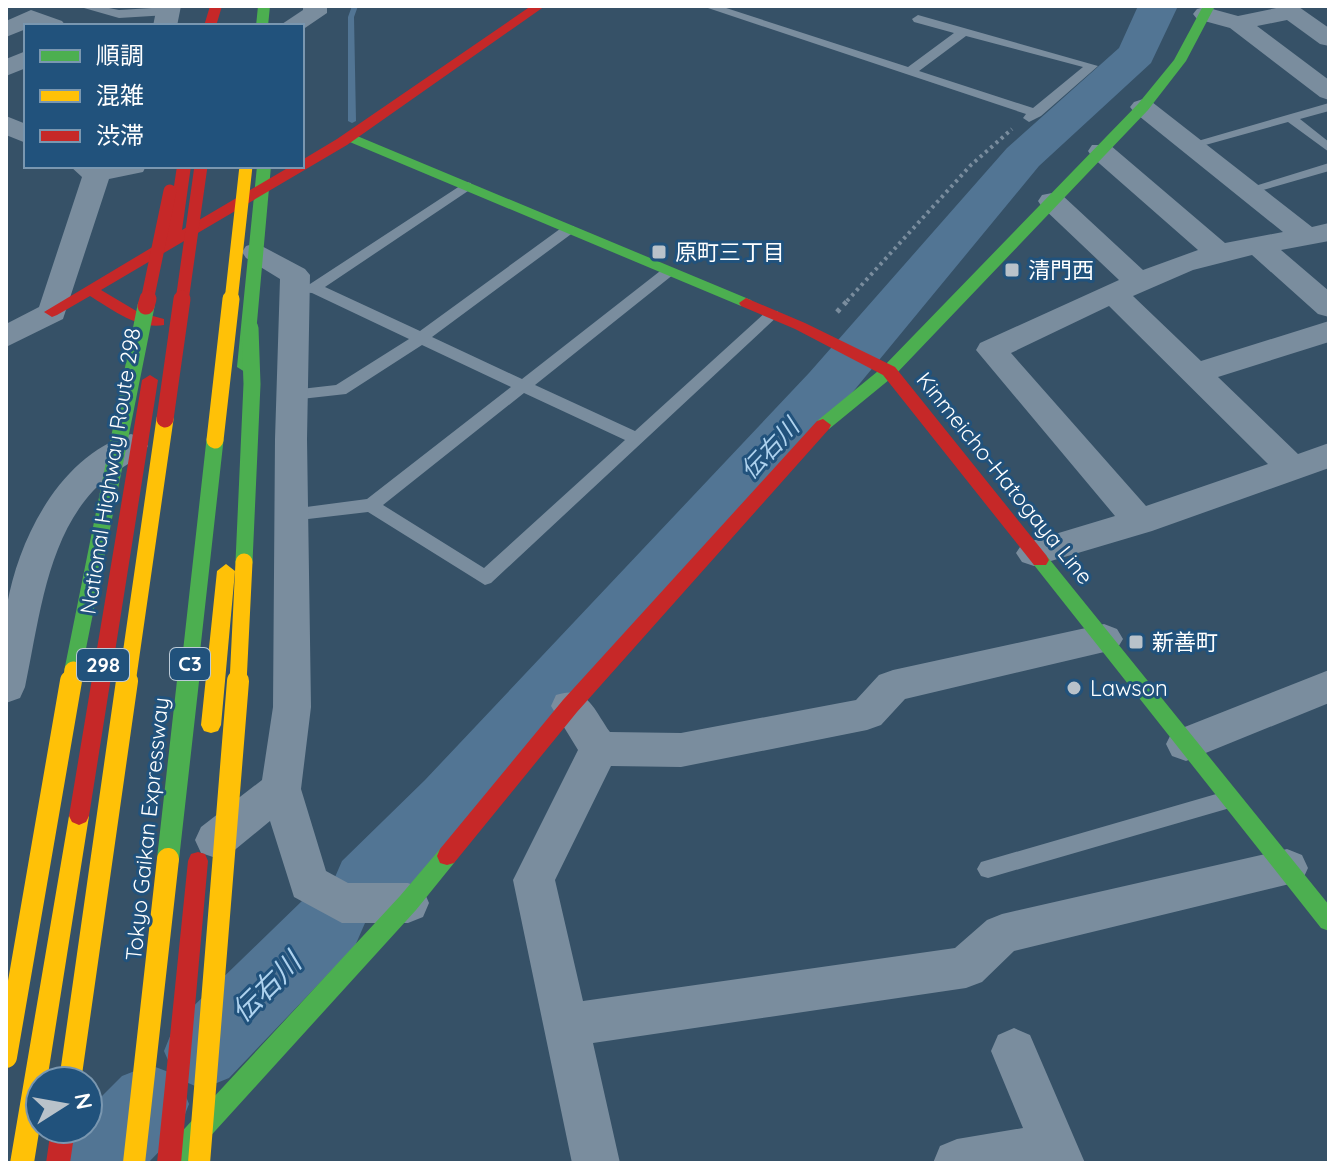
<svg xmlns="http://www.w3.org/2000/svg" width="1335" height="1169" font-family="Quicksand,'Noto Sans JP',sans-serif">
  <style>
    .lines { fill: none; stroke-linecap: round; stroke-linejoin: round }
    .stream { fill: #527594; fill-rule: evenodd }
    .river { fill: #527594; fill-rule: evenodd }
    .path-far1 { stroke: #7a8d9e; stroke-width: 4; stroke-dasharray: 3 4; stroke-linecap: butt }
    .path { stroke: #7a8d9e; stroke-width: 5; stroke-dasharray: 4 6; stroke-linecap: butt }
    .lane { fill: #7a8d9e; fill-rule: evenodd }
    .street { fill: #7a8d9e; fill-rule: evenodd }
    .fast { fill: #4caf50; fill-rule: evenodd }
    .slow { fill: #ffc107; fill-rule: evenodd }
    .jam { fill: #c62828; fill-rule: evenodd }
    .fast-bridge-far1 { stroke: #4caf50; stroke-width: 17 }
    .fast-bridge { stroke: #4caf50; stroke-width: 22 }
    .slow-bridge-far2 { stroke: #ffc107; stroke-width: 13 }
    .slow-bridge-far1 { stroke: #ffc107; stroke-width: 17 }
    .slow-bridge { stroke: #ffc107; stroke-width: 22 }
    .jam-bridge-far1 { stroke: #c62828; stroke-width: 13 }
    .jam-bridge { stroke: #c62828; stroke-width: 17 }
    .poi-dot { fill: #b9c2ca; stroke: #21527c; stroke-width: 3 }
    .labels { text-anchor: middle; stroke-width: 6; stroke-linejoin: round; paint-order: stroke }
    .shield { fill: #21527c; stroke: #bccbd8; stroke-width: 2 }
    .shield-label { font-size: 20px; font-weight: bold; fill: #fff }
    .poi-label { font-size: 22px; fill: #fff; stroke: #21527c; text-anchor: start }
    .street-label { font-size: 22px; fill: #fff; stroke: #21527c }
    .water-label { font-size: 24px; font-style: italic; fill: #aed2ee; stroke: #21527c }
    .near-water-label { font-size: 28px; font-style: italic; fill: #aed2ee; stroke: #21527c }
  </style>
  <rect width="100%" height="100%" fill="#365167"/>
  <g class="lines">
    <path class="stream" d="M352,6H358L354,17L356,121L352,123L348,121V17Z"/>
    <path class="river" d="M1138,6H1178L1151,63L1039,166L847,399L473,822L392,907L367,916L361,914L365,923L355,946L229,1078L202,1089L179,1079L189,1104L178,1132L148,1163H52L63,1134L69,1129H88V1110L122,1076L150,1065L174,1074L164,1051L175,1024L303,900L329,890L335,892L332,884L342,861L425,780L809,373L1007,148L1119,48Z"/>
    <path class="path-far1" d="M847,301L971,165L1012,129"/>
    <path class="path" d="M837,312L849,299"/>
    <path class="lane" d="M77,6H99L119,10L168,7L174,11L168,15L119,18Z
      M702,6H720L908,67L954,33L914,22L912,19L918,15L1098,66L1041,116L1029,122L1023,118L1026,114ZM966,36L1083,67L1033,108L919,71Z
      M1329,103V111L1300,119L1329,142V152L1288,122L1191,149L1184,145Z
      M1329,163V171L1249,194L1242,190Z
      M466,182L471,183V189L325,287L420,331L564,226H574V232L432,337L522,379L664,268H674V274L535,385L635,431L767,311H777L780,314L491,583L485,585L368,512L291,521L282,515L291,509L367,499L511,387L422,345L346,394L292,400L284,395L292,390L336,385L409,339L312,293L299,292V286L310,284ZM524,393L625,440L484,568L383,505Z
      M1230,790L1237,793L1240,799L1237,805L1230,808L988,878L981,876L977,869L981,862L988,860Z"/>
    <path class="street" d="M157,6H181L177,26H153Z
      M303,6H327V13L302,30V26H279L303,10Z
      M1286,6L1299,7L1329,28V46L1320,44L1287,20L1257,26L1329,80V100L1320,97L1230,28L1197,19L1193,14L1197,9L1205,7L1238,16Z
      M31,10L62,21L66,26H26V29L6,37V21Z
      M26,51V68L6,76V59Z
      M1143,99L1152,102L1312,227L1329,223V241L1281,250L1329,291V317L1318,314L1252,255L1193,270L1133,296L1201,361L1329,321V342L1218,377L1298,454L1329,443V468L1152,531L1034,566L1022,562L1016,553L1022,544L1115,516L976,350L980,343L1119,280L1042,207L1038,201L1042,195L1052,193L1062,195L1143,270L1198,250L1092,157L1088,151L1092,145H1110L1225,243L1283,232L1134,112L1130,107L1134,102ZM1109,306L1268,464L1146,506L1011,353Z
      M6,116L26,124V143L6,135Z
      M70,166H146L143,172L109,179L63,319L6,347V324L39,307L82,177Z
      M256,243L305,269L310,275L307,439L311,707L301,789L326,871L348,883H408L423,889L429,903L423,917L408,923H342L294,897L270,821L231,853L216,858L201,853L195,840L201,827L262,780L273,707L275,439L280,279L246,258L242,252L246,246Z
      M131,434L143,438L148,446L143,454C126,466 107,476 93,491C46,542 39,622 25,687L20,698L6,703C6,671 1,635 7,605C19,537 61,455 131,434Z
      M1104,624L1117,629L1123,639L1117,649L905,699L881,725L867,730L681,767L611,766L555,880L583,1001L955,948L987,920L1002,914L1287,849L1302,855L1308,868L1302,881L1014,951L982,982L966,988L593,1043L620,1163H572L513,880L578,750L551,706L556,695C587,684 594,710 610,732L681,733L856,700L879,675L893,670Z
      M1329,670V703L1186,761L1172,756L1166,744L1172,732Z
      M1014,1028L1030,1035L1085,1163H933L940,1146L957,1139L1023,1128L991,1051L998,1035Z"/>
    <path class="fast" d="M258,6H270L268,26H256Z
      M1203,6H1215L1186,61L1148,110L895,375L829,429H817L815,425L817,421L883,367L1138,104L1174,60Z
      M350,133L751,300L753,303L751,306H741L345,140V134Z
      M257,166H271L253,367L245,372L237,367Z
      M1040,553L1046,555L1329,905V931L1321,928L1034,565L1031,560Z
      M447,847L454,849L457,856L454,863L416,910L186,1163H158L161,1154L400,896L440,849Z"/>
    <path class="slow" d="M226,564L235,571L221,725L218,731L211,733L204,731L201,725L217,571Z
      M79,807L86,810L89,816L47,1081H40V1126L34,1163H10L69,816L72,810Z"/>
    <path class="jam" d="M210,6H222L216,26H204Z
      M531,6H545L347,145L101,290L138,312L164,319V325C139,330 111,309 90,296L57,315L52,317L44,312L166,239L177,166H191L182,230L291,166H302V160L337,139Z
      M746,298L805,323L895,367L1046,555L1049,560L1046,565H1034L883,375L795,329L741,306L739,303Z
      M150,375L158,380L89,816L86,822L79,825L72,822L69,816L142,380Z
      M823,419L831,425L829,429L577,712L454,863L447,865L440,863L437,856L440,849L563,700L817,421Z
      M198,852L205,854L208,861L181,1163H157L188,861L191,854Z
      M51,1129H75L70,1163H46Z"/>
    <path class="fast-bridge-far1" d="M244,562L252,384L250,328
      M73,670L146,306
      M188,683L215,440"/>
    <path class="fast-bridge" d="M168,859L188,681"/>
    <path class="slow-bridge-far2" d="M231,301L246,166"/>
    <path class="slow-bridge-far1" d="M215,440L231,299
      M71,683L73,670
      M127,683L165,419
      M238,683L244,562"/>
    <path class="slow-bridge" d="M6,1057L71,681
      M70,1081L127,681
      M134,1163L168,859
      M199,1163L238,681"/>
    <path class="jam-bridge-far1" d="M147,301L170,191
      M182,301L201,166"/>
    <path class="jam-bridge" d="M146,306L148,299
      M165,419L182,299"/>
  </g>
  <g class="poi-dot">
    <rect x="651" y="244" width="16" height="16" rx="4"/>
    <rect x="1004" y="262" width="16" height="16" rx="4"/>
    <rect x="1128" y="634" width="16" height="16" rx="4"/>
    <circle cx="1074" cy="688" r="8"/>
  </g>
  <g class="labels">
    <g class="shield">
      <rect x="170" y="648" width="40" height="32" rx="6"/>
      <rect x="77" y="649" width="52" height="32" rx="6"/>
    </g>
    <g class="shield-label">
      <text x="190" y="671">C3</text>
      <text x="103" y="672">298</text>
    </g>
    <g class="poi-label">
      <text x="675" y="260">原町三丁目</text>
      <text x="1028" y="278">清門西</text>
      <text x="1152" y="650">新善町</text>
      <text x="1090" y="696">Lawson</text>
    </g>
    <g class="street-label">
      <text transform="translate(110 471) rotate(-81)" y="8">National Highway Route 298</text>
      <text transform="translate(1005 478) rotate(51)" y="8">Kinmeicho-Hatogaya Line</text>
      <text transform="translate(147 829) rotate(-84)" y="8">Tokyo Gaikan Expressway</text>
    </g>
    <g class="water-label">
      <text transform="translate(770 449) rotate(-47)" y="8">伝右川</text>
    </g>
    <g class="near-water-label">
      <text transform="translate(266 987) rotate(-45)" y="10">伝右川</text>
    </g>
  </g>
  <rect width="1335" height="1169" fill="none" stroke="#ffffff" stroke-width="16"/>
  <rect x="24" y="24" width="280" height="144" fill="#21527c" stroke="#7a97b0" stroke-width="2"/>
  <rect x="40" y="50" width="40" height="12" fill="#4caf50" stroke="#7a97b0" stroke-width="2"/>
  <text x="96" y="64" font-size="24" fill="#ffffff">順調</text>
  <rect x="40" y="90" width="40" height="12" fill="#ffc107" stroke="#7a97b0" stroke-width="2"/>
  <text x="96" y="104" font-size="24" fill="#ffffff">混雑</text>
  <rect x="40" y="130" width="40" height="12" fill="#c62828" stroke="#7a97b0" stroke-width="2"/>
  <text x="96" y="144" font-size="24" fill="#ffffff">渋滞</text>
  <g transform="translate(64 1105) rotate(79)"><circle r="38" fill="#21527c" stroke="#7a97b0" stroke-width="2"/>
  <path d="M0-6L14 30L0 20L-14 30Z" fill="#b9c2ca"/>
  <text y="-12" font-size="22" font-weight="bold" text-anchor="middle" fill="#ffffff">N</text>
  </g>
</svg>
